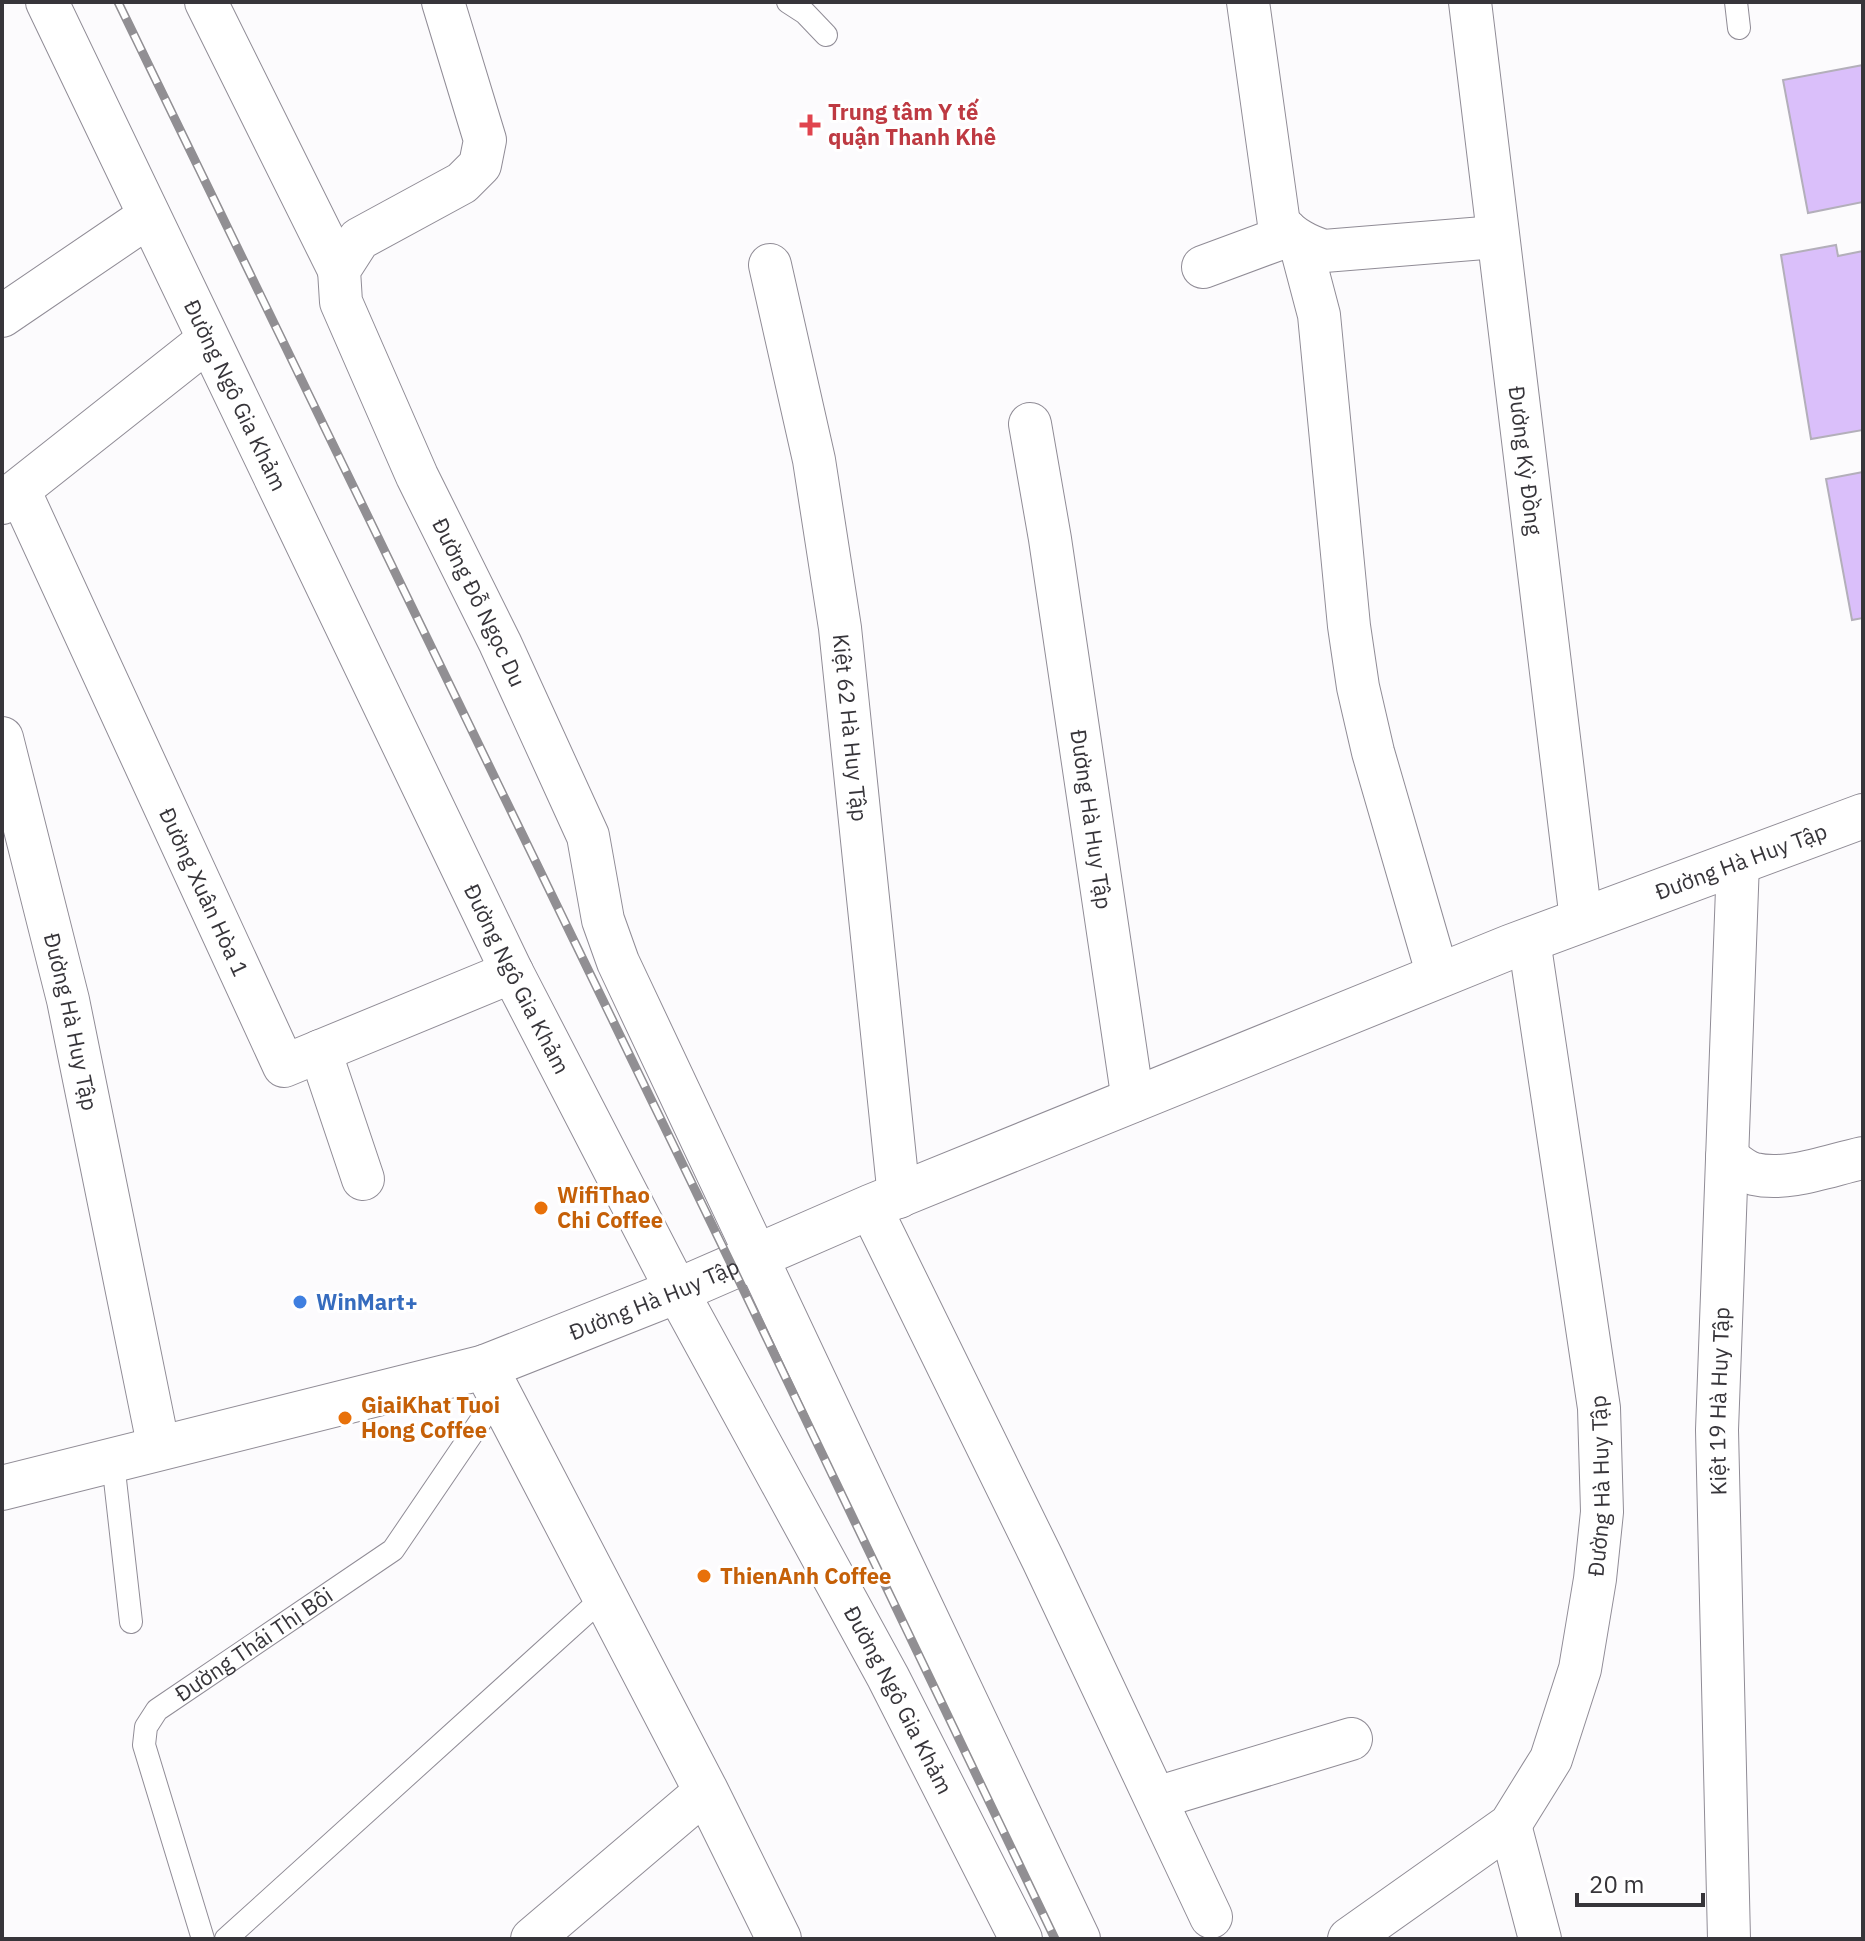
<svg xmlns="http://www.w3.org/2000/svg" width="1865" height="1941" font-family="'IBM Plex Sans',sans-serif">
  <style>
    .building { fill: #dabffa; stroke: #b3afba; stroke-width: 2 }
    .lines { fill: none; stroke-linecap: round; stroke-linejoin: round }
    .lane-casing { stroke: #908c96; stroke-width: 24 }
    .street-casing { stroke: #908c96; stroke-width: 44 }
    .secondary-casing { stroke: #908c96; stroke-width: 46 }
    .lane { stroke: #fff; stroke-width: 22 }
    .street { stroke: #fff; stroke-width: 42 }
    .secondary { stroke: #fff; stroke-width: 44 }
    .rail-casing { stroke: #918f93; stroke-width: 9 }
    .rail { stroke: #fff; stroke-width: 6; stroke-dasharray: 18; stroke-linecap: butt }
    .health-dot { fill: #e0444e; stroke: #fff; stroke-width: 3 }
    .food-dot { fill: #e8710a; stroke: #fff; stroke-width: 3 }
    .shop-dot { fill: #3f7fe0; stroke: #fff; stroke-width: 3 }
    .labels { text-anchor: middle; stroke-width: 6; stroke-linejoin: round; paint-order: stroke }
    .health-label { font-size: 22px; font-weight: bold; fill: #be3a42; stroke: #fff; text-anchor: start }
    .street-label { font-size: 22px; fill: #37353a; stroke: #fff }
    .food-label { font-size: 22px; font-weight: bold; fill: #c56008; stroke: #fff; text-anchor: start }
    .shop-label { font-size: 22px; font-weight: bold; fill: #366cbe; stroke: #fff; text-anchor: start }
  </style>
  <rect width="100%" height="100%" fill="#fcfbfd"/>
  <path class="building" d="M1863,65V202L1808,213L1783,80Z
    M1836,245L1838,256L1863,251V430L1811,439L1781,255Z
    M1863,472V618L1852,620L1826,479Z"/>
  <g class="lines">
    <defs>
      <g id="lane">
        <path d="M788,2L805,13L826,35"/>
        <path d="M1736,2L1739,28"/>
        <path d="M113,1462L131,1622"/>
        <path id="s1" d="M203,1939L144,1745L146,1727L157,1710L393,1550L499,1394"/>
        <path d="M226,1939L605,1596"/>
      </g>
      <g id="street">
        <path id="s2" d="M47,2L512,972L677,1291L888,1677L1021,1939"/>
        <path d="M206,2L339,270"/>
        <path id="s3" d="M443,2L485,140L480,165L462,183L359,239L339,270L341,302L417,476L500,643L588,836L603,920L618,962C769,1289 926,1613 1079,1939"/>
        <path d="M1248,2L1279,224C1293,238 1305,245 1324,251L1496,237"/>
        <path id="s4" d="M1470,2L1581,920"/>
        <path d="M1300,243L1319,315L1349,626L1358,687L1373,752L1438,976"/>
        <path id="s5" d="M770,265L814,460L840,628L899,1197"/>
        <path d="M1203,267L1276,240L1286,230"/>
        <path d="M2,316L149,216"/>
        <path id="s6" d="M1030,424L1050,539L1133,1101"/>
        <path id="s7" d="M20,492L284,1066L512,972"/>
        <path d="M2,503L208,340"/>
        <path id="s8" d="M2,738L68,1000L159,1449"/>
        <path d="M320,1051L363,1179"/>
        <path d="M1727,1157C1736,1164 1743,1171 1754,1174C1788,1182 1830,1165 1863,1158"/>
        <path d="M870,1207L1043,1560L1211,1917"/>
        <path d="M1156,1798L1351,1739"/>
        <path d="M1510,1825L1540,1939"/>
        <path d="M532,1939L706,1791"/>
        <path id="s9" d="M1349,1939L1510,1825L1551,1759L1580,1669L1595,1579L1602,1512L1599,1408L1529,940"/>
        <path id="s10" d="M1729,1939L1717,1430L1738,862"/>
      </g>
      <g id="secondary">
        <path d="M485,1367L706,1791L779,1939"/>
        <path id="s11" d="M2,1488L485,1367L677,1291L870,1207L1510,947L1863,816"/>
      </g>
    </defs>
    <use href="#lane" class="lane-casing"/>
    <use href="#street" class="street-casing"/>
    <use href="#secondary" class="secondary-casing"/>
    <use href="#lane" class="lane"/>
    <use href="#street" class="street"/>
    <use href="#secondary" class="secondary"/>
    <defs>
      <path id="rail" d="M118,2L733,1268L1055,1939"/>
    </defs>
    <use href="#rail" class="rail-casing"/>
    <use href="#rail" class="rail"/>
  </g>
  <path class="health-dot" d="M806 113h8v8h8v8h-8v8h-8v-8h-8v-8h8z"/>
  <g class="food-dot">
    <circle cx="541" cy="1208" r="8"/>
    <circle cx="345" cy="1418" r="8"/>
    <circle cx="704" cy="1576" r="8"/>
  </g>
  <circle class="shop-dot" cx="300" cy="1302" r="8"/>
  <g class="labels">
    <g class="health-label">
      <text x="828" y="120">Trung tâm Y tế<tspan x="828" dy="25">quận Thanh Khê</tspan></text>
    </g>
    <g class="street-label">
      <text dy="8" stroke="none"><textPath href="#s2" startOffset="436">Đường Ngô Gia Khảm</textPath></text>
      <text dy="8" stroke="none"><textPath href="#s4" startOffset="462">Đường Kỳ Đồng</textPath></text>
      <text dy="8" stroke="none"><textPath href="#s3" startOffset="712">Đường Đỗ Ngọc Du</textPath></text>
      <text dy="8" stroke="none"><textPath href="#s5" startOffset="470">Kiệt 62 Hà Huy Tập</textPath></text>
      <text dy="8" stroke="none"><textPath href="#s6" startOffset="400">Đường Hà Huy Tập</textPath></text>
      <text dy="8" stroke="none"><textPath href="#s11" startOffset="1852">Đường Hà Huy Tập</textPath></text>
      <text dy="8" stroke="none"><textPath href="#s7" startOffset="440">Đường Xuân Hòa 1</textPath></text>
      <text dy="8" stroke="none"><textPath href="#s2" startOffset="1084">Đường Ngô Gia Khảm</textPath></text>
      <text dy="8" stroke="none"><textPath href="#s8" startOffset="292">Đường Hà Huy Tập</textPath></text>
      <text dy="8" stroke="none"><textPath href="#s11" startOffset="680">Đường Hà Huy Tập</textPath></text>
      <text dy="8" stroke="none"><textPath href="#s10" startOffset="538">Kiệt 19 Hà Huy Tập</textPath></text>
      <text dy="8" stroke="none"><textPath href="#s9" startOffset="554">Đường Hà Huy Tập</textPath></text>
      <text dy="8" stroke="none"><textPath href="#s1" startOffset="358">Đường Thái Thị Bôi</textPath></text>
      <text dy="8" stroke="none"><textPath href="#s2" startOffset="1900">Đường Ngô Gia Khảm</textPath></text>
    </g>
    <g class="food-label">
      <text x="557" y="1203">WifiThao<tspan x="557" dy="25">Chi Coffee</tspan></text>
      <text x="361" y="1413">GiaiKhat Tuoi<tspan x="361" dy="25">Hong Coffee</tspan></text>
      <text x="720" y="1584">ThienAnh Coffee</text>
    </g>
    <g class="shop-label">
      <text x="316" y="1310">WinMart+</text>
    </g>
  </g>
  <rect width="1865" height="1941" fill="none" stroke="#37353a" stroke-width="8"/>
  <path d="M1577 1893v12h126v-12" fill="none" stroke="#37353a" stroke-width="4"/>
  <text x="1589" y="1893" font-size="24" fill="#37353a" stroke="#ffffff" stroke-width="6" paint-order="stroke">20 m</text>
</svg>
